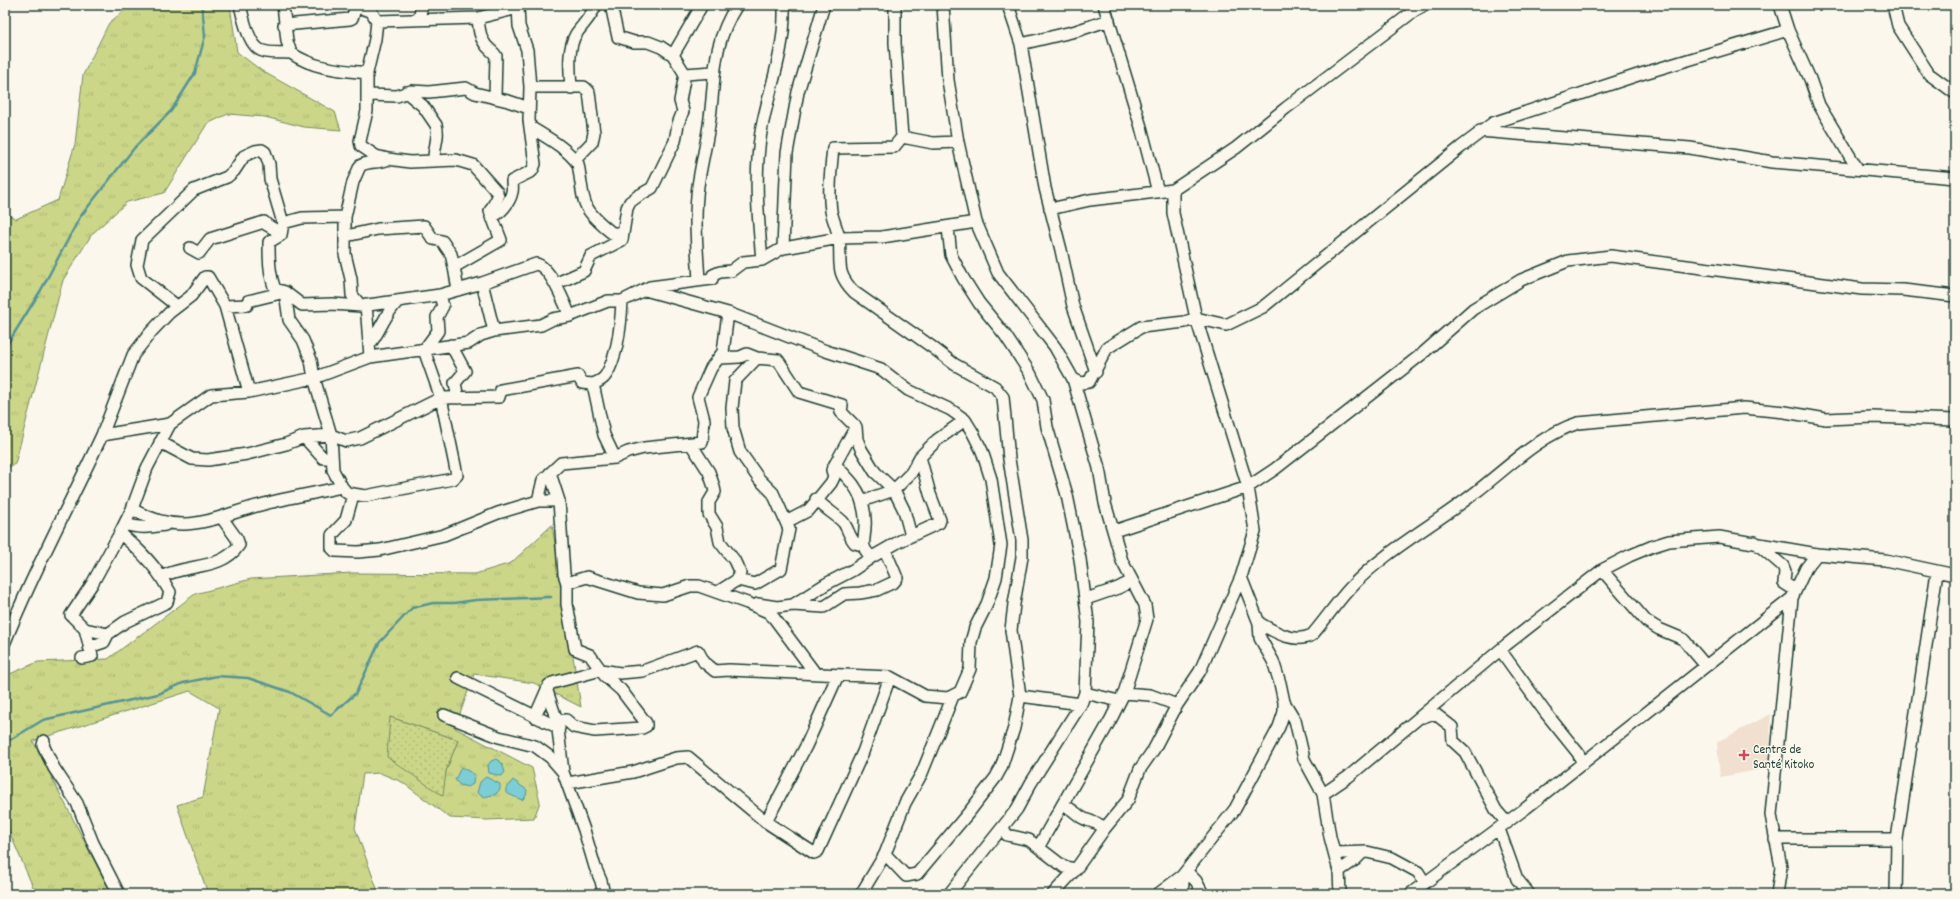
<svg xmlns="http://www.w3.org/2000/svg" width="1960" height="899" font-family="Dekko,sans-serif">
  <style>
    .built { fill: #f1dfd0 }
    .grass { fill: url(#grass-tufts); stroke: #758a5e; fill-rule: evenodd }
    .garden { fill: url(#garden-dots); stroke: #758a5e }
    .water { fill: #7ccdd6; stroke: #579395 }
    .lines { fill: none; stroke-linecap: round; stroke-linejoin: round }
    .stream { stroke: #579395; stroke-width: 2.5 }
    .minor-casing { stroke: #1f3d34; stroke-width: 14 }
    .minor { stroke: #fbf7ec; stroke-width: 11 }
    .poi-dot { fill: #d1495b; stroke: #fbf7ec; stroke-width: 1.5 }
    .labels { text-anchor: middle; stroke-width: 3; stroke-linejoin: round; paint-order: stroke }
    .poi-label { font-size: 13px; fill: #1f3d34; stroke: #fbf7ec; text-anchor: start }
  </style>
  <defs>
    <pattern id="grass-tufts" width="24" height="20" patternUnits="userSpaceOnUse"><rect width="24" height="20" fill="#cbd689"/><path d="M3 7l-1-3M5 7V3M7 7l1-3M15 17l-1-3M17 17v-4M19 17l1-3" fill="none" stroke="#aeb977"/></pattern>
    <pattern id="garden-dots" width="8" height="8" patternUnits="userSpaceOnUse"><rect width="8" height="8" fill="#cbd689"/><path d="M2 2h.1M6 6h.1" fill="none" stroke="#aeb977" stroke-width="1.8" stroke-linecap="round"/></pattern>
  </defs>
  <rect width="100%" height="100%" fill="#fbf7ec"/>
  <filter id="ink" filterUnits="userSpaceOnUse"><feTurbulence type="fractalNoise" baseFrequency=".025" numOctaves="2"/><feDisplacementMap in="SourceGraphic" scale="8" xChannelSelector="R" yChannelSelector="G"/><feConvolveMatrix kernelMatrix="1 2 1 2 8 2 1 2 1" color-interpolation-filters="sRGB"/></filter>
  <g filter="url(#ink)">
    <path class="built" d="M1771,714L1769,768L1720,777L1717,742Z"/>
    <path class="grass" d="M131,5H230L237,52L262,71L335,112L341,130L304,127L265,117L228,114L207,124L164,193L127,202L92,234L63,280L15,464L5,469V213L16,219L58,200L75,144L83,75L109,23Z
      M552,525L581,707L534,683L474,674L455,728L532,768L540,802L534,818L487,820L450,818L402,782L380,773L363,774L355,828L379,894H208L177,805L203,797L219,708L190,691L33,741L111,893L36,894L5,822V676L38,662L108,659L195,594L251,579L352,573L475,574L511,563ZM390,717L458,740L446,771L442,796Z"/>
    <path class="garden" d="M390,717L458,740L446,771L443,796L387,757Z"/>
    <path class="water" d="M496,759L502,763L505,772L502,776L489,773L488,765L491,761Z
      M461,767L474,774L473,784L468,787L460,785L455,780Z
      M486,777L500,784V789L496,794L484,797L477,793L480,782Z
      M513,780L527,790L526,796L522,800L506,793V788Z"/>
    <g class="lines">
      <path class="stream" d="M5,348L41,290L80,217L135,147L171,111L195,73L205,36L202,5
        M5,743L43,720L158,694L183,683L217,676L248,678L290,692L331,715L356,693L379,643L412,608L433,603H454L476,600L551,597"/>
      <defs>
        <path id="minor" d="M240,5C243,17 249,48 263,51C271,54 282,52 291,53
          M283,5L287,41L291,53C314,69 340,70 367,73
          M354,5L356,7L371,11L377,21L478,18L518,8
          M611,5L618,37L634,42H648L661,47L673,55L685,74L713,72
          M943,5L948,80L958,142L976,222L998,273L1055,347L1073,379L1099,468L1105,503L1122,561L1145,605L1147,619L1124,693L1111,719L1039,846
          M1008,5L1021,44L1045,188L1061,250L1073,306L1096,372
          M1104,5L1141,127L1158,192
          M1780,5L1788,30L1810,79L1819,105L1857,168
          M1893,5L1898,26L1929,74L1955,93
          M478,18C479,27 479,36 485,44C488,49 493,51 496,56L495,97
          M419,19L422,5
          M377,21L375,39L367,73V111L360,141L361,146L376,156L388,159L410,162L456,160L473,165L497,192L498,197L490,211L501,240L454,267L458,290
          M284,25L350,19L352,18L356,7
          M1021,44L1076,31L1109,20
          M673,55L702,5
          M530,87H584L589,92L594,133L592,142L575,160
          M571,88C570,71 567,49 576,34C583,24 591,17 596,5
          M406,92L423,106L436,125C440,136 433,149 434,161
          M368,95L397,96L411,91L429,92L466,88L475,93L508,101L529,108
          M530,127C546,137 567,148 578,164C585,202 578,206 612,233H623
          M1480,131L1690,148L1772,162L1955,178
          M902,137L933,143L958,142
          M1050,209L1090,200L1173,190L1236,148L1286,108L1414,11L1425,5
          M491,217C501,214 510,202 512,192C513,188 512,185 512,181L532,171L535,164L529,120L530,87L527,50L519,26L518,5
          M283,223L302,218L345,217
          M948,228L951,255L963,278L979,303L1005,335L1030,373L1043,400L1047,427L1067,495L1080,559L1088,622L1085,693L1081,704L1031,783L1017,809L949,894
          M346,236L378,229L424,226L433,239L442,241L451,254L454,267
          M190,248L199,253L210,239L264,222L267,225L281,233
          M783,248L787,153L798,92L824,5
          M762,260C758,217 754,175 761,132C768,92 785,52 784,10L787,5
          M699,280C697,249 694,217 698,186C701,165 706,146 709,125C716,80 710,47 737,5
          M482,283L494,331
          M555,284L584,271L591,256L622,240L627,208L630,202L638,196L652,188L675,141L678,124L683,111L680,101L685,74
          M366,304L370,357
          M177,306L141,278L137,265L142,240L194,190L227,177L234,171L244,156L255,151L262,150L265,152L269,164L270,179L283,223L281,235L269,242C269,258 269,274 275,289L285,292L289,320L303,340L311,360L314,378L331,435L333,470L342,487L347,493L365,496L453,479L457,475L441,398L424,350L438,331L437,317L443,306L440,295
          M225,306L247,305L248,301L285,292L302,305L332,304L361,306L440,295L482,283L536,264C550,266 565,304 570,316
          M361,306L352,295L351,279L345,254V217L353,182L360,166C366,161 378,163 386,160
          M370,344C382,328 384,315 398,301
          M451,345L465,371L455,383L458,398
          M720,358L740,357L747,354L757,358L778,360L799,392L842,405L841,412L856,427L857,439L861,449L875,472L894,490L904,510L911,536
          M1073,379L1081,383L1089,382L1107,348L1141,327L1185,322L1196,318L1226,325L1263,307L1461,147L1493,123L1641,74L1788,30
          M593,384L604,435L615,458
          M102,435L133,355L151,332L169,313L191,296L205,277H208L225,306L249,392
          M304,437L323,458H332
          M160,442L192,459L208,460L247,454L286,444L304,437L331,435L346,441L360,438L441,398L499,397L501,390L578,376L582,383L593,384C598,382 603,380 606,375C618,355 621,324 622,301
          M691,444L709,472L714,487L715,492L709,502V514L717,527L720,542L734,560L740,573L737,580L718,592
          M835,464C845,476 856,484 861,499C864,508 866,517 865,527C865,540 859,547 872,557
          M550,473L559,501L564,574L567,583V604L575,649L590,655L605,676L621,690L646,723V726L642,728L595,731L574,727L566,720L557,721
          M353,495L346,520L332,535V548L335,551L358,552L380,550L444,535L498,513L538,501H559
          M816,499C825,509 835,514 843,522C848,528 849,537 855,543L862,545
          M538,501L543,480L561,463L615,458L628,452L644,448L702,442L704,420L698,397L711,368L723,352L728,313
          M862,501L894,490L911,473L920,457L937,440L965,420
          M132,509C185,539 212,517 264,504C290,497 316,493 342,487
          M786,522L809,510L831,483L834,477L832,470L855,428
          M125,524C139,529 151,527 165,525
          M1114,531L1248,487L1275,469L1422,354L1473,309L1521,280L1568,261L1611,256L1862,289L1903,290L1955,296
          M120,533C136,547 150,560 161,577C186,563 222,571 239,545L237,539L222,518
          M1755,542L1783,566L1785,571L1784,583L1795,590
          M1602,570L1646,621L1659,629L1683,639L1706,666
          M737,580L755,584L781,569L789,529L786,522L773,493L759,479L740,452L733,428L732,408L735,381L757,358
          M567,583L587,577L638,593L663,595L690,586H699L747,603L768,612L774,618L815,673
          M1086,599L1118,588L1132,581
          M758,604L777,607L793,605L826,584L853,570L872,557L900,541L939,523L940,520L930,494L920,457
          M793,605L824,607L844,594L860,593L877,590L894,582L897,578L885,550
          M1259,623C1275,632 1294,644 1312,635C1325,620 1337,602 1350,588C1383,552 1437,523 1476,492C1507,468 1540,435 1578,423L1744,408L1785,412L1826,419L1872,417L1955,420
          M85,629L108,634L125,622L167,602L170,592L161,577
          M5,642C33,571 70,504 102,435L170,424L211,395L249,392L314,378L370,357L469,343L481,335L494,331L541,325L553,319L570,316L608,301H622L650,287L712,279L713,275L720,272L731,271L743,262L762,260L783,248L790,247L839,238L882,237L976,222
          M89,647L104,642L108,634
          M1501,651L1545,712L1578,753L1583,764
          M82,658L92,656L85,629L71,615L92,584L120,533L132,509L147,468L170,424
          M458,678L559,728
          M547,691L557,721L563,772L584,830L595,867L601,881L604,894
          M1085,693L1119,701
          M1124,693L1150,695L1177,705
          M1020,696L1081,704
          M1284,702L1295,720L1304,759L1323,794L1330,837L1339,871L1340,894
          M444,715L499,737L535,746L550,757L563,772
          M535,717L549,685L552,683L601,670L620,673L643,671L698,651L704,662L715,671L729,670L890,677L925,696L948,698L960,692L970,669L971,642L975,628L987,604L996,578L1001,545L991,479L982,451L973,433L965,420L951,410L908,390L881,369L826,351L728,313L645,290
          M1423,717L1434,713L1452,727L1453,741L1465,752L1496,810L1507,823
          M44,741L43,745L54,768L77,803L93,843L119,894
          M568,783L633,772L676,758L688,757L766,822L814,853L818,851L863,752L890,677
          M1323,794L1348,777L1506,645L1602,570L1629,556L1653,546L1669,541L1719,537L1817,554L1885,560L1955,575
          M1062,805C1070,807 1074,812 1081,817C1089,822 1098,822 1105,828
          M766,822L806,746L838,675
          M1003,828L1007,835L1029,840L1064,867L1076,869
          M1499,829L1517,879L1529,894
          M1775,839H1897
          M1335,853L1367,852L1392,858L1418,872L1425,883
          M885,854L906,876L917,874L970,811L996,777L1001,768L1014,728L1020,696L1011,630L1014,604L1022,557V540L1009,459L1003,397L995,387L954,364L932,347L854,292C834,271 842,263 839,238C837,228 833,220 831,211C828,191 831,168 833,148L894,147L902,137L895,43V5
          M1186,871L1196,881L1203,894
          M1339,871L1355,860L1362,853
          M861,894L885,854L905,803L922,773L953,696
          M1053,894L1076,869L1105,828L1128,800L1140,769L1154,749L1177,705L1200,671L1241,577L1255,531L1248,487L1196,318L1173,213V190
          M1158,894L1182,876L1235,809L1279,727L1284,712V702L1280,683L1273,661L1260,638L1259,623L1241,577
          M1182,894L1183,883L1182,876
          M1410,894L1526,808L1792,598
          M1777,894L1781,867L1771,815L1792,598L1806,568L1817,554
          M1896,894L1897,839L1937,572"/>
      </defs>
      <use href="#minor" class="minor-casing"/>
      <use href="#minor" class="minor"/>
    </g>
  </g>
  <path class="poi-dot" d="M1742 749h4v4h4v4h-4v4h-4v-4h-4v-4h4z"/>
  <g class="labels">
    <g class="poi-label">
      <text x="1753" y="753">Centre de<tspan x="1753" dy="15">Santé Kitoko</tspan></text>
    </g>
  </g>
  <rect width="1960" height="899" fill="none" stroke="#fbf7ec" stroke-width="20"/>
  <rect x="10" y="10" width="1940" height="879" fill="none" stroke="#1f3d34" stroke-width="1.5" filter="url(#ink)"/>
</svg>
